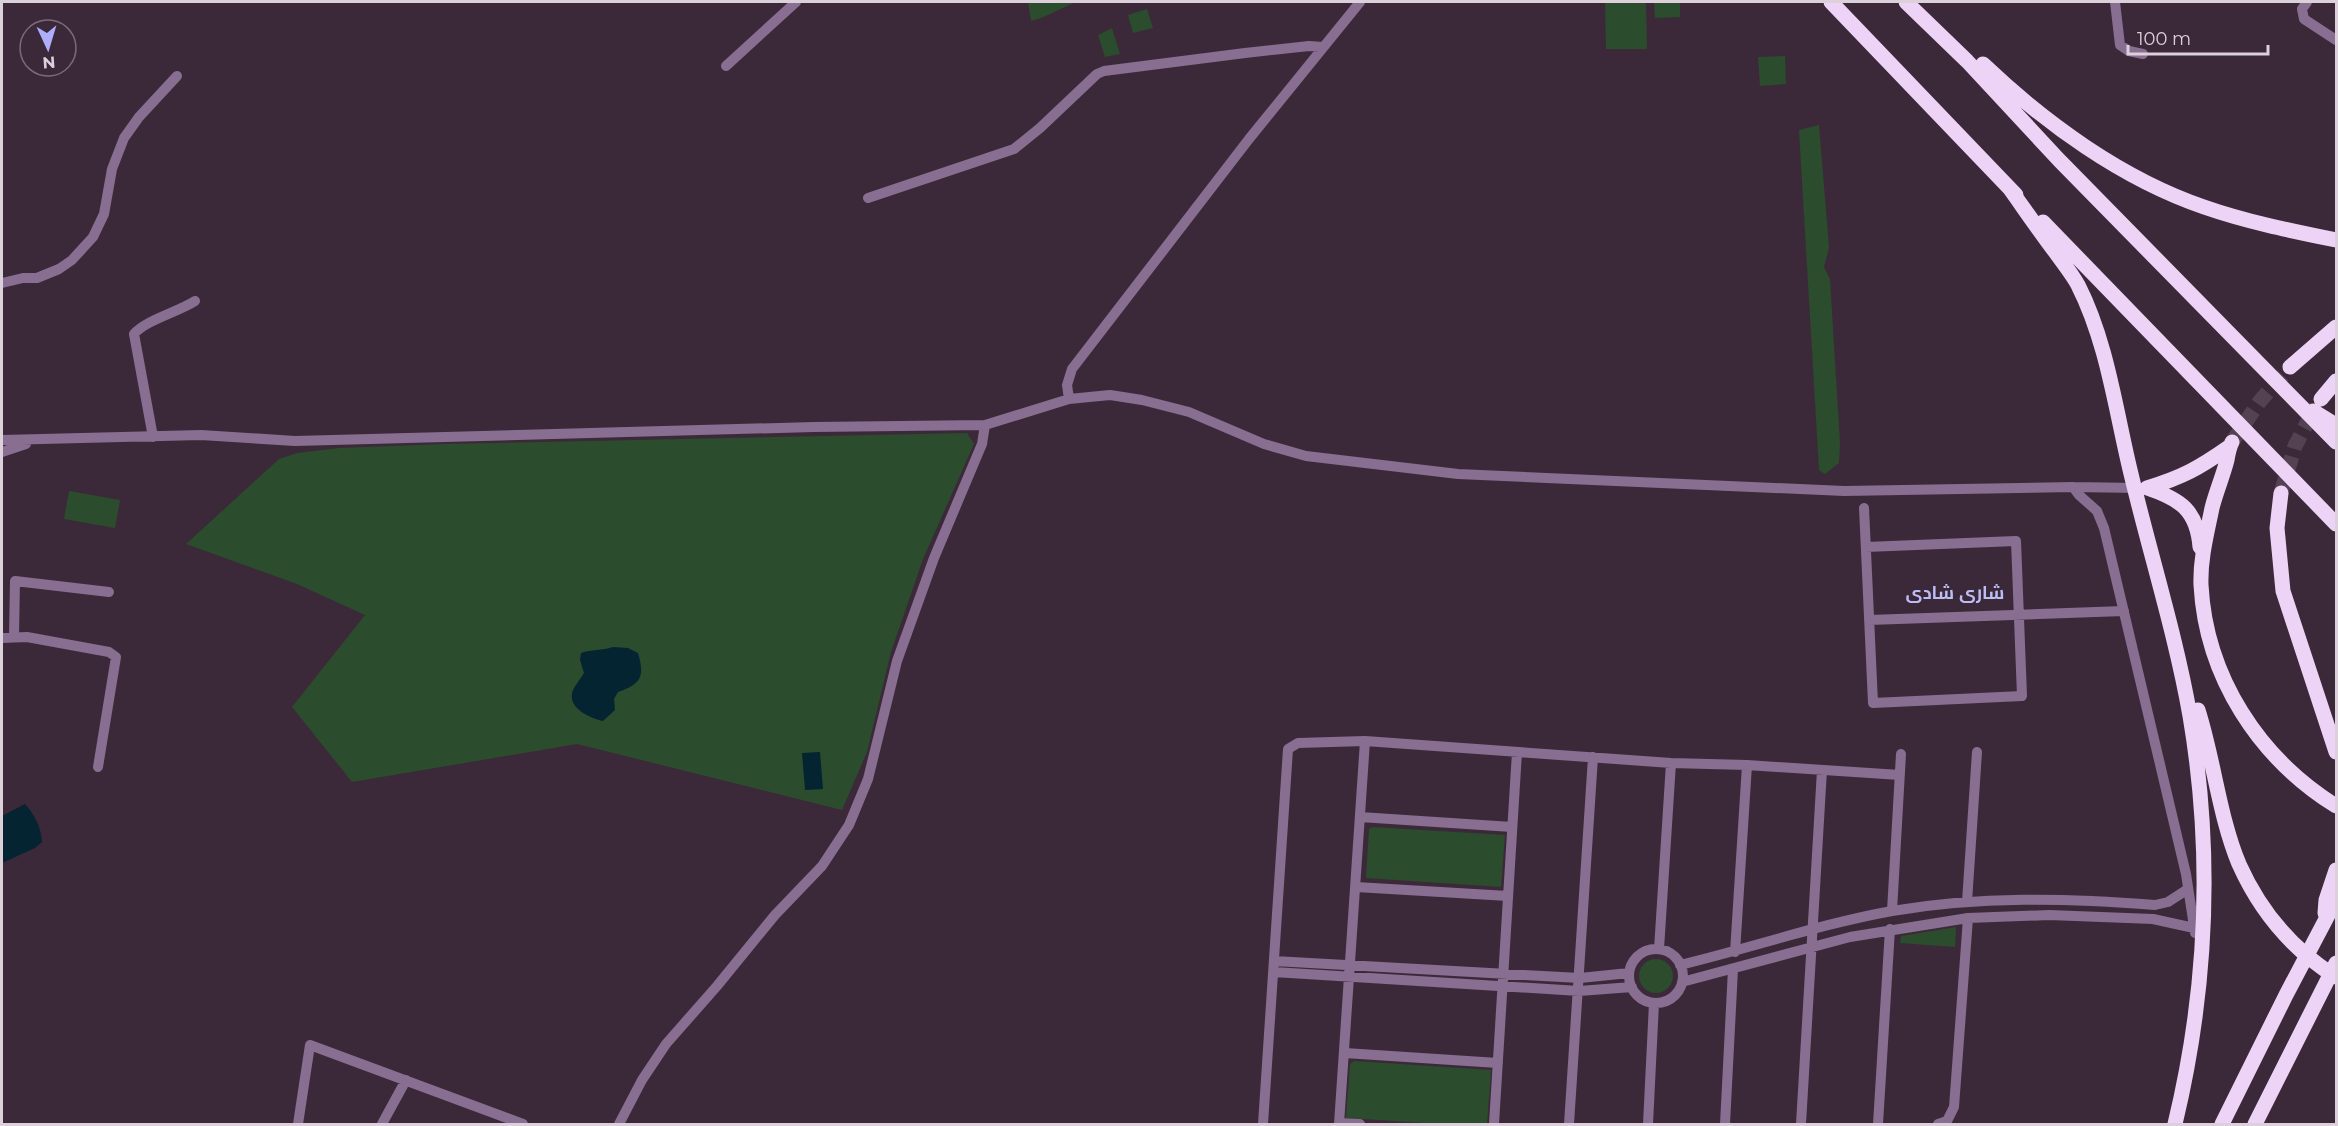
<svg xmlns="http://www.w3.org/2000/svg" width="2338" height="1126" font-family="Montserrat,Cairo,sans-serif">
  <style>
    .green { fill: #2b4c2d }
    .water { fill: #042432 }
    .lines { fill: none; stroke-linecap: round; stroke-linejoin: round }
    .highway-tunnel { stroke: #534252; stroke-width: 15; stroke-dasharray: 15 8; stroke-linecap: butt }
    .minor { stroke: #886e91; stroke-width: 10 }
    .highway { stroke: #edd4f7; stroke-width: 15 }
    .labels { text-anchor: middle; stroke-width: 6; stroke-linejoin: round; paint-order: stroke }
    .neighbourhood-label { font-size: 18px; font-weight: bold; fill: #bdbdf6; stroke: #3b293a }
  </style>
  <rect width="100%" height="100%" fill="#3b293a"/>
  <path class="green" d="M1028,2H1076C1061,8 1047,17 1031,21Z
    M1605,2H1646L1647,49H1606Z
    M1654,2H1680V17L1655,18Z
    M1147,9L1153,28L1133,33L1128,15Z
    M1112,28L1120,54L1105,57L1098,35Z
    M1785,56L1786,84L1760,86L1758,57Z
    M1819,125L1829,247L1824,267L1830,279L1840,443L1839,463L1825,474L1819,470L1799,130Z
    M967,433L974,444L923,559L891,652L867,752L842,810L577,744L352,782L292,707L365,615L297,584L186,544L279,459L297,453L339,448L445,444Z
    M69,491L120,500L115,528L64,519Z
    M1373,827L1505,835L1501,887L1366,878L1369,829Z
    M1956,927L1955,947L1900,943L1901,936Z
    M1639 976a17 17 0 1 1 34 0a17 17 0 1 1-34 0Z
    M1354,1061L1491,1070L1487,1124H1442L1346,1118L1350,1064Z"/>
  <path class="water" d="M613,647L628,648L638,653C645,677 641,684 618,692L614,699L615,710L603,721C590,718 566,708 573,690C576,684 581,678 584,673L580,660L581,653C591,649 602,651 613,647Z
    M820,752L823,789L805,790L802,753Z
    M25,804C35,815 41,827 42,842L35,848L2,863V816Z"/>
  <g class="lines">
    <path class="highway-tunnel" d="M2232,442L2260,401L2290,367
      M2281,493L2295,446L2316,406"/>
    <path class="minor" d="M2115,2L2120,45L2129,51L2143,54
      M2307,2L2302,9L2304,19L2336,40
      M726,66L796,2
      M868,198L1014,149L1040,128L1097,74L1104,71L1245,53L1309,46L1323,47
      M2,283L23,278H37L59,269L72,260L93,237L104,214L112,169L124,138L139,117L177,76
      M1069,399L1067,385L1072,369L1249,139L1360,2
      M153,437L134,334C146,320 178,312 195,301
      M2,440L201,435L295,441L814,427L985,425L1069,399L1110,395L1142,400L1189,412L1264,444L1306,456L1458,474L1844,491L2073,487L2139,488
      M2,452L26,444
      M2073,487L2079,495L2097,511L2104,528L2186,874L2195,933
      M1864,508L1873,703L2022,696L2016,541L1866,547
      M1869,620L2124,611
      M14,636L15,581L109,592
      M2,638L27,637L109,652L116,657L98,767
      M1360,817L1512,827
      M1356,887L1508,896
      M1967,902L1977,752
      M1892,911L1901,754
      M1659,949L1671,763
      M1629 976a27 27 0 1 1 54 0a27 27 0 1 1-54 0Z
      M1735,952L1747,765
      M1274,961L1580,978L1629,973
      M1680,965C1751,948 1820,924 1892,911C1979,896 2067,898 2155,905L2168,902L2188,889
      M1274,972L1579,991L1632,987
      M1682,982L1850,937L1968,918L2049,915L2153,919L2194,928
      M1345,1053L1498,1063
      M1339,1123L1360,1124
      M298,1124L310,1045L523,1124
      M382,1124L406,1080
      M619,1124L642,1080L666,1044L717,986L775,915L822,866L849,825L868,779L897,661L934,558L982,444L985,425
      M1263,1124L1288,749L1298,743L1365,741L1671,763L1747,765L1900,775
      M1339,1124L1365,741
      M1494,1124L1517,752
      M1569,1124L1593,757
      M1648,1124L1654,1003
      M1725,1124L1733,969
      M1801,1124L1822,770
      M1878,1124L1890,929
      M1938,1124L1947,1121L1954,1107L1968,918"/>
    <path class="highway" d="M1831,2L2016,195
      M1906,2L1967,61L2059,160L2336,442
      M1983,64C2045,123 2122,179 2204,207C2247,222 2292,231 2336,240
      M2010,189C2025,210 2040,232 2056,253C2063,263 2072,274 2078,285C2108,344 2116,414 2132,478C2151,557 2176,636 2190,716C2213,852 2207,991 2175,1124
      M2043,222L2336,524
      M2290,367L2336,327
      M2321,399L2336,381
      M2313,411L2336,425
      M2232,442C2229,448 2228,454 2227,460C2223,476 2216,492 2212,508C2207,533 2200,559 2201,585C2206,677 2259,758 2336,806
      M2147,488C2180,499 2197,510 2200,547
      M2147,488C2183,477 2199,468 2229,447
      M2281,493L2277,528L2283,591L2336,752
      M2198,710C2214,760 2219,816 2239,864C2260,911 2293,950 2336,977
      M2325,913L2326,900L2336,870
      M2222,1124L2286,995L2336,900
      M2255,1124L2336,963"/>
  </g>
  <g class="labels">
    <g class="neighbourhood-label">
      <text x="1955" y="599">شاری شادی</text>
    </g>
  </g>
  <rect width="2338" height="1126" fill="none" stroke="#dcd0db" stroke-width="6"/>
  <g transform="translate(48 48) rotate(176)"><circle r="28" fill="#3b293a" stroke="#7b6c7a" stroke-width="1.5"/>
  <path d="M0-4.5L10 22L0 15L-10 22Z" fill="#afaefa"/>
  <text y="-9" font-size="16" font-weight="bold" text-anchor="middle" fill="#dcd0db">N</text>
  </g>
  <path d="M2128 45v9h140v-9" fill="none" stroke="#dcd0db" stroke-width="3"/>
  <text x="2137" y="45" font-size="18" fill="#dcd0db" stroke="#3b293a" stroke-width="4.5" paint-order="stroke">100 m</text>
</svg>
